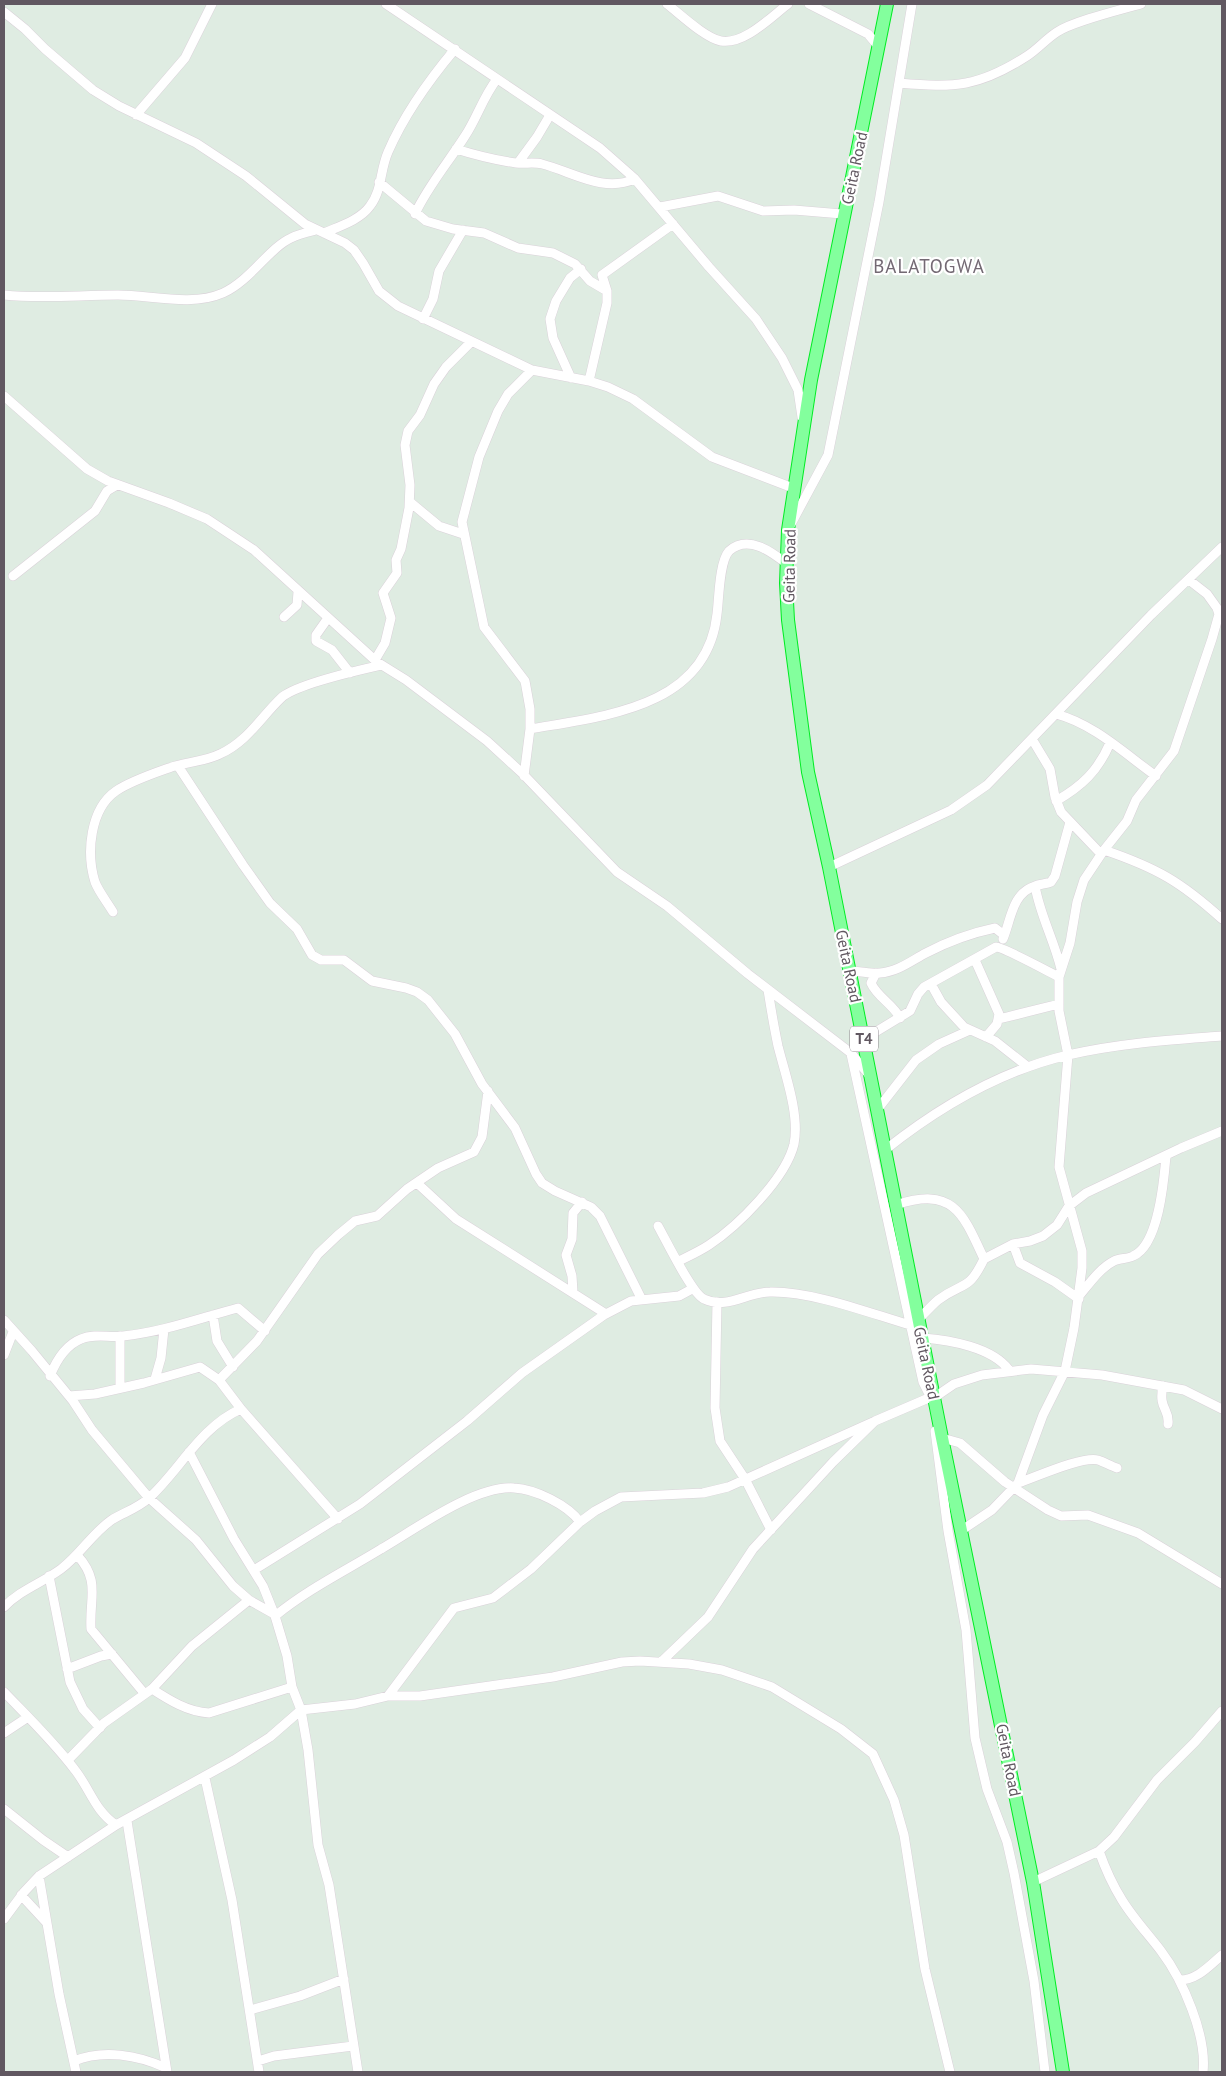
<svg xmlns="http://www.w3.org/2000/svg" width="1226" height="2076" font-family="'PT Sans',sans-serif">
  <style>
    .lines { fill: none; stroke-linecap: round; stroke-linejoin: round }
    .minor-casing { stroke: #dad2d9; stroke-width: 10 }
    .highway-casing { stroke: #00eb24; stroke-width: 14 }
    .minor { stroke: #fff; stroke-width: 9 }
    .highway { stroke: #83ff9d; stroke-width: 12 }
    .labels { text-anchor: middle; stroke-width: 4.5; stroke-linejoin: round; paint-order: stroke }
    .shield { fill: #fff; stroke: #908a90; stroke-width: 1 }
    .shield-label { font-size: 15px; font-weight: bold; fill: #615861 }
    .street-label { font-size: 16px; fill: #615861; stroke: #fff }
    .quarter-label { font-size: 19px; letter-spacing: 1px; fill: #736973; stroke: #fff }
  </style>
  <rect width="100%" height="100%" fill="#dfece2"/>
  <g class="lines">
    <defs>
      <path id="minor" d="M386,4L600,148L634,178L709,267L756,319L782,358L798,390L802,417
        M667,4C680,14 705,38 721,41C744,45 771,17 788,4
        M809,4L868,34L879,47
        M4,12L25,29L45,49L93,90L119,106L196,143L246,176L305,224L345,243L354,250L363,263L379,291L398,306L532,370L589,381L608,387L633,399L712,457L793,488
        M899,83C955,88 979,87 1027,56C1038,49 1046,39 1057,32C1074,21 1120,10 1141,4
        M136,115L185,58L212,4
        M456,149C475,155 495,160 516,163C525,164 534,162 542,164C573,172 603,193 635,179
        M518,163L537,137L550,115
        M379,182L426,221L453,229L484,233L518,248L553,253L575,264L590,281L607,291
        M660,207L718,196L763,211L794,210L842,214L844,218
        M415,214C428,186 448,163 465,136C477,118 483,97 497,79
        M324,233C340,226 360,220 370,206C382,191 380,170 388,152C404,115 429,80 455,49
        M4,295C42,299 79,295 118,295C151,295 191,307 223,293C250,281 269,248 291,238C299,234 308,232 316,230
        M423,319L433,299L439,271L463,230
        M571,378L553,338L550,319L556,301L570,278L581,269
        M589,381L607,303V291L602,275L673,224
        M4,396L87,469L108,481L169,503L207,519L254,550L377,662L406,680L487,741L522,773L617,872L667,906L748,974L851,1053L869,1075
        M410,502L439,526L463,534
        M791,524L828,455L879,202L912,4
        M13,576L95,511L107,491L117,485
        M284,617L297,605L298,592
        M328,618L316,635V641L332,650L350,673
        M375,660L385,643L391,618L383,593L397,573L396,560L401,549L409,508L410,485L405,445L408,431L420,415L434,384L446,367L471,342
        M1056,714C1094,724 1125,754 1156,776
        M530,729C604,716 707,708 717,614C719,600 719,562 729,551C748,534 772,552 787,564
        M1032,739L1050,769L1055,797L1061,812L1101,854
        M178,766L243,865L270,903L297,929L312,955L321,960H344L372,981L406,988L417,992L428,1000L455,1034L482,1084L515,1128L536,1174L542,1183L555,1191L591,1207L600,1216L642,1300
        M524,776L530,729V709L525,681L484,627L462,522L479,457L498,411L508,394L532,370
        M1056,801C1082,786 1098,771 1110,743
        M1104,850C1157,868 1181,882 1222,919
        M829,867L951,810L987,785L1151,615L1222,547
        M1035,886C1040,915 1054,940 1061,969
        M113,912C107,902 99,892 95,882C86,853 90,809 116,791C131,781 152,774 169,768C185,762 204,762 220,754C247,742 261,717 281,698C296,684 360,670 382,665
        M1003,939C1011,920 1012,893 1035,886C1040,884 1046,884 1051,882L1055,876L1070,822
        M975,960L999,1014L997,1024L986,1037
        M849,971C860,971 872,974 880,973C897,972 911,961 926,953C947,942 971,933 995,928L1004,935
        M876,973L871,983C877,997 893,1004 900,1018
        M931,984L941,1002L964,1027L995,1041L1028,1067
        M999,1019L1059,1004
        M864,1039L910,1011L918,994L924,987L996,947C1003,947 1049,972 1059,977
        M851,1054L923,1382L930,1396
        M877,1110L916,1060L939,1044L970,1030
        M885,1150C939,1107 1000,1071 1068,1055C1119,1043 1171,1040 1222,1036
        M417,1183L456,1219L606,1314
        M896,1205C953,1186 963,1213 984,1259C968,1292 964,1281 938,1300C931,1306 925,1313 918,1320
        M658,1226C666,1240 692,1294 704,1299C727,1310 747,1292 770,1292C812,1291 869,1313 910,1325
        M1013,1244L1020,1263L1055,1282L1079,1299
        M984,1259L1013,1244L1030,1241L1043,1236L1057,1225L1069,1206L1086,1193L1181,1148L1222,1131
        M679,1261C689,1256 700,1251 709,1245C738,1226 786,1178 794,1144C800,1115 785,1074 778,1046C774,1027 771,1009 768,990
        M573,1292L572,1276L566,1255L572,1239L573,1213L582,1202
        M1079,1296C1089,1284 1100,1268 1114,1261C1120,1258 1128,1259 1133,1256C1159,1245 1164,1180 1166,1156
        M717,1302L715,1408L720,1441L745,1479L771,1530
        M213,1315L217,1341L233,1367
        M4,1320L32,1351L73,1401L92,1430L149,1498L196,1540L233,1586L249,1600L274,1614
        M120,1336V1387
        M923,1338C949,1340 992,1347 1009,1370
        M4,1355L13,1332
        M50,1376C56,1361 66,1345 81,1339C95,1333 110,1338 123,1336C163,1332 200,1318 238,1308L265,1331
        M155,1379L161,1358L164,1329
        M219,1380L257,1341L318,1254L338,1235L355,1221L377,1216L407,1189L438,1168L474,1152L482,1137L488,1091
        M1163,1386C1158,1409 1170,1409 1168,1424
        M69,1396L95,1394L144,1383L200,1367L219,1380L241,1409L338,1519
        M935,1397L954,1384L982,1375L1031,1369L1102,1375L1184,1390L1222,1409
        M935,1431L948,1531L966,1630L975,1738L987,1789L1007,1842L1014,1873L1034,1981L1045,2072
        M942,1438L960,1443L1005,1482L1048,1510L1061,1516L1088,1515L1138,1533L1222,1584
        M189,1452L234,1539L263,1586L275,1616L287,1656L292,1687L301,1710L308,1750L318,1845L329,1885L358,2072
        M1018,1483C1036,1477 1082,1456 1098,1460C1104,1462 1111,1466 1117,1468
        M962,1530L992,1510L1018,1483L1043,1415L1065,1371L1074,1328L1082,1268V1251L1059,1167L1068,1055L1059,1011V977L1070,943L1077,902L1084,880L1104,850L1127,821L1136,800L1174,751L1212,639L1219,614L1217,608L1207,594L1189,580
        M77,1555C101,1581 89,1598 91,1629L144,1693
        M254,1570L360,1504L467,1421L522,1373L604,1315L631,1301L679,1296L692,1289
        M49,1576L70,1682L83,1709L100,1728
        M4,1607C20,1590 42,1583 61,1569C80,1555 93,1532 113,1519C125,1512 138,1508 149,1498C179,1471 201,1426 241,1409
        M275,1616C308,1589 345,1571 381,1549C414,1530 475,1485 514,1488C535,1489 568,1505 580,1522
        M661,1662L708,1617L753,1549L833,1462L875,1421L931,1397
        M67,1669L101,1656L112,1654
        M152,1689C169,1700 188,1712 209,1713L292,1687
        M4,1692C28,1717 54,1742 75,1770C90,1789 95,1811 116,1825
        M388,1696L454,1608L493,1598L531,1569L580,1522L595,1511L621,1497L703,1493L728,1487L875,1421
        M4,1733L28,1717
        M68,1760L104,1723L152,1689L192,1646L249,1600
        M205,1778L232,1900L259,2072
        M4,1809L43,1840L68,1857
        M127,1821L167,2072
        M1099,1851C1105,1868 1112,1884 1122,1900C1133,1918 1148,1934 1161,1951C1183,1980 1207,2036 1203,2072
        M39,1876L59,1994L76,2072
        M1033,1882L1099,1851L1114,1837L1157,1780L1195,1742L1222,1711
        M21,1895L46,1922
        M4,1919L24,1892L39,1876L116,1825L234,1760L270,1737L301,1710L355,1704L388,1696H420L553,1677L622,1662L640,1661L689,1664L722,1670L772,1687L841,1729L873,1754L894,1800L904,1835L925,1969L950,2072
        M1180,1980C1197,1980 1209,1966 1222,1955
        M250,2010L300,1996L344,1979
        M74,2061C103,2049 138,2055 166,2068
        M258,2061L274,2056L353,2046"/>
      <path id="highway" d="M887,4L811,380L788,530L786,583L788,620L808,772L829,867L942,1438L1033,1882L1063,2072"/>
    </defs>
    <use href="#minor" class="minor-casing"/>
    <use href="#highway" class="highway-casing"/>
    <use href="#minor" class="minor"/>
    <use href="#highway" class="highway"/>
  </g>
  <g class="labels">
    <rect class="shield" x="850" y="1026.5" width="28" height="25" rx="4"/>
    <g class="shield-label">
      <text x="864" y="1044">T4</text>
    </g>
    <g class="street-label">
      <text transform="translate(854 168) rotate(-78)" y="6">Geita Road</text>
      <text transform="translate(789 566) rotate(-89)" y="6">Geita Road</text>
      <text transform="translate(849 966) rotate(78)" y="6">Geita Road</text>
      <text transform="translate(927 1363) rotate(78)" y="6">Geita Road</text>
      <text transform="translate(1009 1760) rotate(79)" y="6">Geita Road</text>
    </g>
    <g class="quarter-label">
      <text x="929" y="273">BALATOGWA</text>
    </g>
  </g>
  <rect width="1226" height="2076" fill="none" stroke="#615861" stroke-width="10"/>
</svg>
